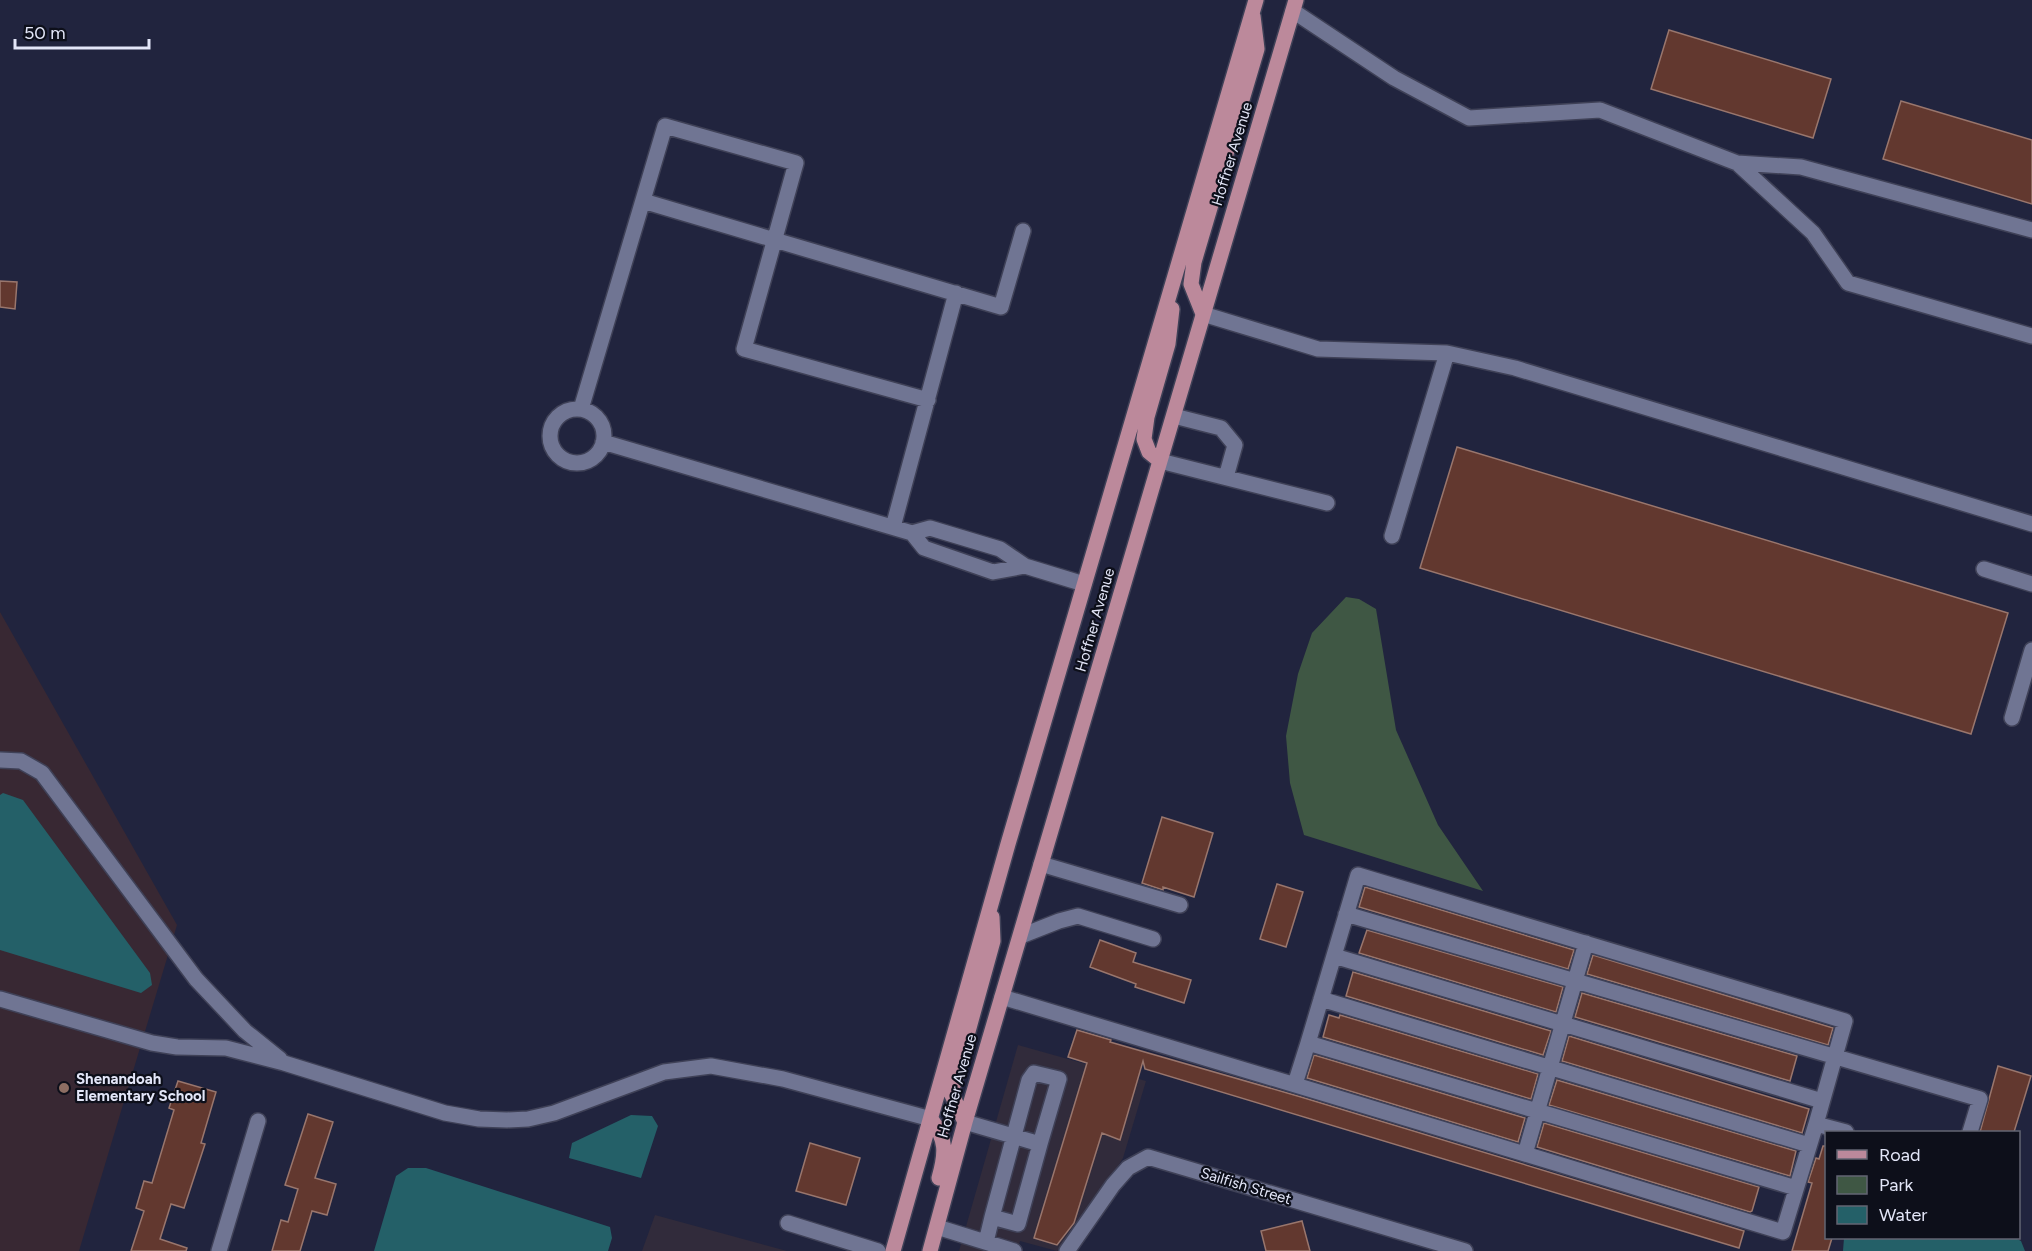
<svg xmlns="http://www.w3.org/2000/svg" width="2032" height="1251" font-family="Figtree,sans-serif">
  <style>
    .commercial { fill: #312b3b }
    .education { fill: #382833 }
    .green { fill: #3f5744 }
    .water { fill: #246068 }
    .building { fill: #62382f; stroke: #99766d; stroke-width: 1.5 }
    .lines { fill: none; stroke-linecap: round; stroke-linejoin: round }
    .minor-casing { stroke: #3f4157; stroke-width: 18 }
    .major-casing { stroke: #3f4157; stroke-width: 18 }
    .minor { stroke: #707593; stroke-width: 15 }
    .major { stroke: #bc899b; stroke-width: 15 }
    .education-dot { fill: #8d6e63; stroke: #0d0f1a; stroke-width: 2 }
    .labels { text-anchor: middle; stroke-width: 4.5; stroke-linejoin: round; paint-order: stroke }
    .street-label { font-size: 15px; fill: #e3e6f8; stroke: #0d0f1a }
    .poi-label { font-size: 15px; font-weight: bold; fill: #e3e6f8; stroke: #0d0f1a; text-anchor: start }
  </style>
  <rect width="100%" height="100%" fill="#21243e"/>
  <path class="commercial" d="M1018,1045L1146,1081L1123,1158L1076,1234L1057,1251L1020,1241L1017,1251H959Z
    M655,1215L787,1251H642Z"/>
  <path class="education" d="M0,612L177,925L79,1251H0Z"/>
  <path class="green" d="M1346,597L1359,599L1376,609L1396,730L1438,825L1483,891L1304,835L1290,783L1286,736L1298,674L1312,633Z"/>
  <path class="water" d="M3,793L23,800L150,973L152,985L141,993L0,950V795Z
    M631,1115L652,1116L658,1126L641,1178L569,1158L572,1143Z
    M408,1168H426L610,1227L612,1238L608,1251H374L396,1176Z
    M1844,1238H2015L2021,1241L2025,1251H1843Z"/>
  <path class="building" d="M1669,30L1831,79L1813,138L1651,89Z
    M1901,101L2032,140V204L1883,159Z
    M0,281L17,282L15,309L0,307Z
    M1457,447L2008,613L1971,734L1420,568Z
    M1162,817L1213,833L1194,897L1163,887V890L1142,883Z
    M1277,884L1303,892L1286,947L1260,939Z
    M1365,887L1574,950L1568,969L1359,907Z
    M1367,930L1563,987L1556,1012L1359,953Z
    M1100,940L1136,953L1133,962L1191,980L1184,1003L1135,987L1136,984L1090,967Z
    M1593,955L1833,1028L1828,1045L1587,974Z
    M1353,972L1551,1031L1543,1055L1346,996Z
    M1582,993L1797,1056L1790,1081L1575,1017Z
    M1329,1015L1339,1018L1340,1015L1538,1074L1531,1099L1323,1037Z
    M1077,1030L1111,1040L1110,1042L1301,1097L1744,1231L1739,1248L1145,1069L1143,1061L1120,1140L1102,1133L1074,1223L1057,1245L1034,1238L1087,1063L1068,1057Z
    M1569,1036L1809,1109L1802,1133L1562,1061Z
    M1314,1055L1525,1118L1518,1142L1307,1078Z
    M1998,1066L2031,1076L2014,1132H1980Z
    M1557,1080L1796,1151L1790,1176L1549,1105Z
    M178,1081L216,1092L201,1143L205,1144L184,1208L171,1204L160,1239L187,1248L186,1251H131L144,1211L136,1208L144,1181L152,1183L174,1110L169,1108Z
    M308,1114L333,1122L315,1178L336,1184L327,1215L312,1211L300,1251H272L281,1220L288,1222L298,1189L285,1185Z
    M1544,1123L1759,1187L1752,1211L1750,1212L1537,1147Z
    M810,1143L860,1158L846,1205L796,1191Z
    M1823,1146H1827V1238H1832L1828,1251H1792L1812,1183L1808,1182L1816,1158L1819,1159Z
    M1302,1221L1310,1251H1266L1261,1231Z"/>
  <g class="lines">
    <defs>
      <path id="minor" d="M1293,11L1394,78L1469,118L1600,110L1737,163L1801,167L2032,230
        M1737,163L1813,233L1848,283L2032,336
        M643,201L1001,307L1023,231
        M1203,314L1318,349L1447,353L1392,536
        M1447,353L1515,368L2032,524
        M581,409L665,126L796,163L744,349L928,400
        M550 436a27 27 0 1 1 54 0a27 27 0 1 1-54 0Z
        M1174,416L1221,428L1235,445L1226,477
        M603,442L912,533
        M1160,461L1327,503
        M893,527L956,293
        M1025,566L993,572L924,548L912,533L930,528L1000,549L1025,566L1084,584
        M1984,569L2032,584
        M2012,718L2032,650
        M0,760L21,761L42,773L196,979L245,1031L280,1059
        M1041,864L1180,905
        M1346,914L1980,1099L1970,1132
        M1021,936L1059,921L1078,916L1153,939
        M1586,943L1525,1154L1783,1232L1816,1124
        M1334,956L1822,1101
        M1002,997L1525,1154
        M0,999L152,1043L177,1047L226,1048L284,1063L445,1113L479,1119L507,1120L528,1119L554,1113L664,1072L711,1066L783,1079L931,1119
        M1321,999L1809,1145
        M1308,1043L1358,875L1845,1021L1816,1124L1846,1132
        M1295,1084L1308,1043L1796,1188
        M965,1122L1040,1144L1018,1224L992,1217L986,1242
        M992,1217L1029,1080L1034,1073L1059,1079L1040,1144
        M788,1223L878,1251
        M937,1227L1014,1251
        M219,1251L258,1121
        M1067,1251L1113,1185L1128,1168L1148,1157L1465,1251"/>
      <path id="major" d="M1203,314L1191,284L1194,262L1257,49L1253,16
        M1160,461L1149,452L1144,439L1147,417L1168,344L1172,309
        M931,1119C947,1140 946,1153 939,1178
        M965,1122L951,1093L993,941L992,917
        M893,1251L1008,844L1256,0
        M930,1251L965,1122L1296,0"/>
    </defs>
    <use href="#minor" class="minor-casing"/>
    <use href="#major" class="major-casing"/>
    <use href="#minor" class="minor"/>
    <use href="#major" class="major"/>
  </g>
  <circle class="education-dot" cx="64" cy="1088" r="6"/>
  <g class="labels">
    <g class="street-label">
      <text transform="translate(1232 154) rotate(-73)" y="5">Hoffner Avenue</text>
      <text transform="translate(1095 620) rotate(-74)" y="5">Hoffner Avenue</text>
      <text transform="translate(957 1086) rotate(-74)" y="5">Hoffner Avenue</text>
      <text transform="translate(1246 1186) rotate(17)" y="5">Sailfish Street</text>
    </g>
    <g class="poi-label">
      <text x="76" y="1084">Shenandoah<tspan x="76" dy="17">Elementary School</tspan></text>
    </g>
  </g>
  <rect x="1825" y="1131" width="195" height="108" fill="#0d0f1a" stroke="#636573" stroke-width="1.5"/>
  <rect x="1837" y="1150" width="30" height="9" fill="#bc899b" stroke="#636573" stroke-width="1.5"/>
  <text x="1879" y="1161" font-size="18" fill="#e3e6f8">Road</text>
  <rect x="1837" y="1176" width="30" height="18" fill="#3f5744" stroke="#636573" stroke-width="1.5"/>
  <text x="1879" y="1191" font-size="18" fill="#e3e6f8">Park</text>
  <rect x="1837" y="1206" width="30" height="18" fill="#246068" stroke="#636573" stroke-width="1.5"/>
  <text x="1879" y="1221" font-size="18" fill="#e3e6f8">Water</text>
  <path d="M15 39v9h134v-9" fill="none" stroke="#e3e6f8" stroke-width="3"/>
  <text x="24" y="39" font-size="18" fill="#e3e6f8" stroke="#0d0f1a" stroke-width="4.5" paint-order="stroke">50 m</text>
</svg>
